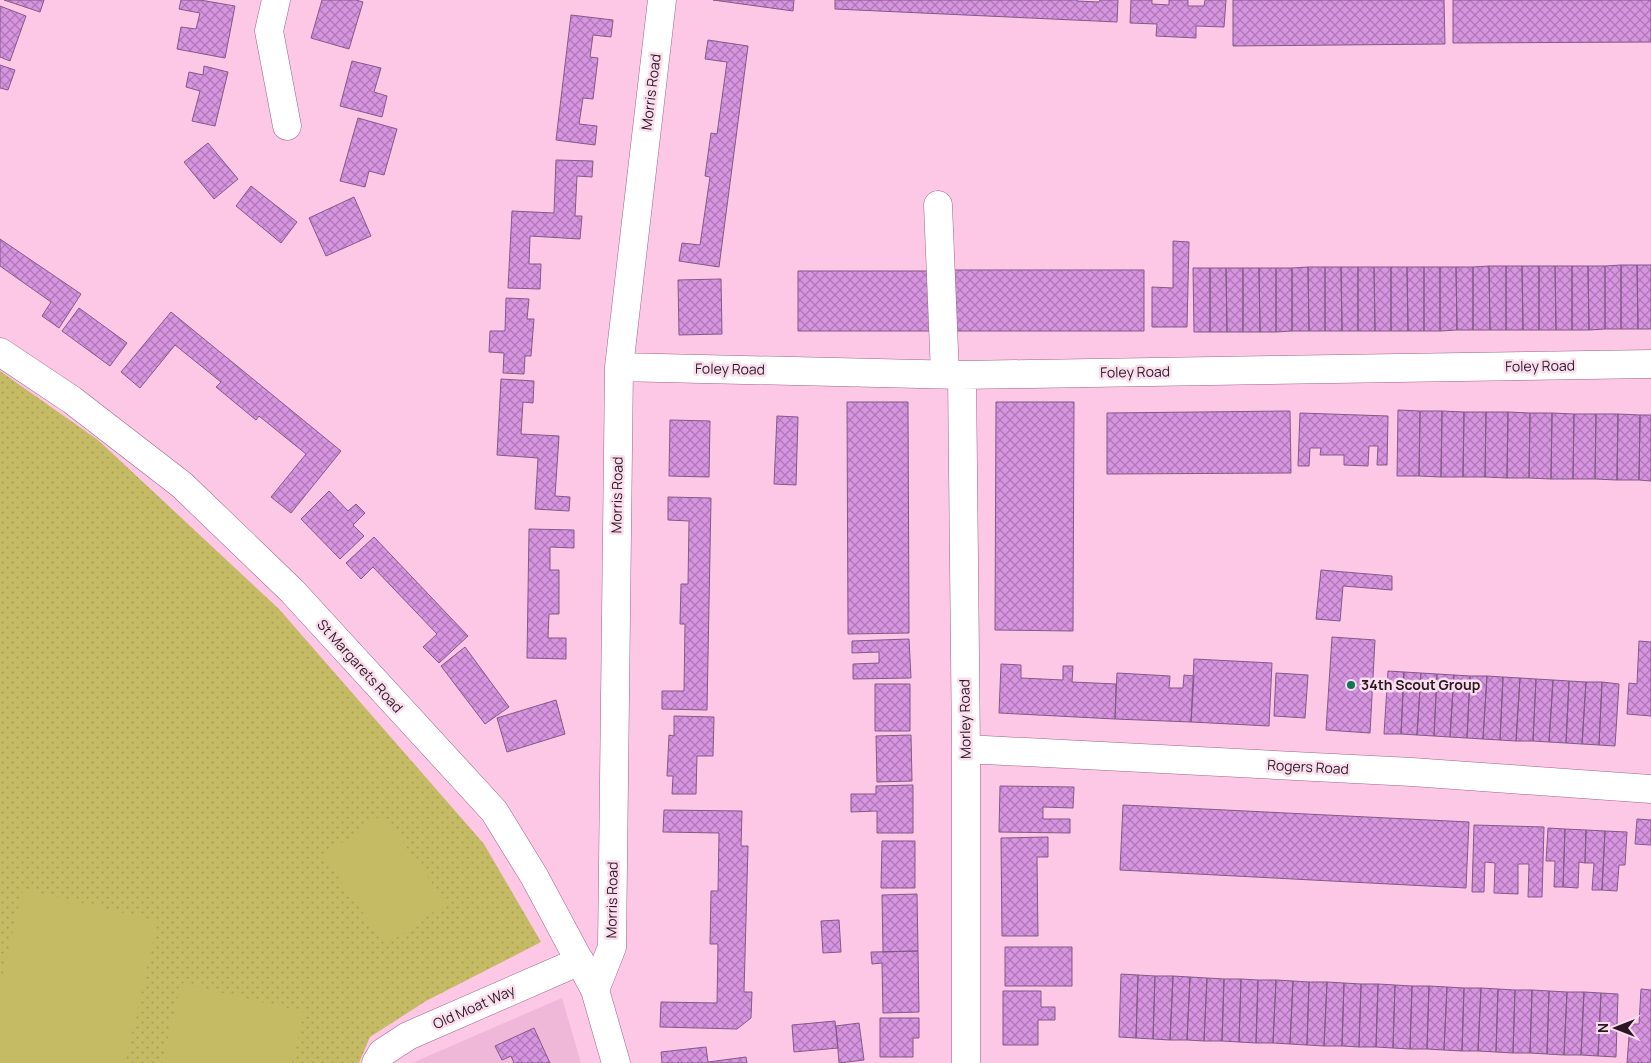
<svg xmlns="http://www.w3.org/2000/svg" width="1651" height="1063" font-family="Manrope,sans-serif">
  <style>
    .built { fill: #efb7d8 }
    .park { fill: url(#park-dots) }
    .pitch { fill: #c6bb65 }
    .building { fill: url(#building-cross-hatch); stroke: #835988 }
    .lines { fill: none; stroke-linecap: round; stroke-linejoin: round }
    .minor-casing { stroke: #9e6488; stroke-width: 29 }
    .minor { stroke: #fff; stroke-width: 28 }
    .poi-dot { fill: #0c7953; stroke: #f9deed; stroke-width: 2 }
    .labels { text-anchor: middle; stroke-width: 5; stroke-linejoin: round; paint-order: stroke }
    .street-label { font-size: 14px; fill: #2d1624; stroke: #f9deed }
    .poi-label { font-size: 14px; font-weight: bold; fill: #2d1624; stroke: #f9deed; text-anchor: start }
  </style>
  <defs>
    <pattern id="park-dots" width="8" height="8" patternUnits="userSpaceOnUse" patternTransform="scale(1.25)"><rect width="8" height="8" fill="#c6bb65"/><path d="M2 2h.1M6 6h.1" fill="none" stroke="#aaa058" stroke-width="1.8" stroke-linecap="round"/></pattern>
    <pattern id="building-cross-hatch" width="8" height="8" patternUnits="userSpaceOnUse" patternTransform="scale(1.25)"><rect width="8" height="8" fill="#d794e0"/><path d="M0 0l8 8M0 8l8-8" fill="none" stroke="#af78b5"/></pattern>
  </defs>
  <rect width="100%" height="100%" fill="#fcc8e6"/>
  <path class="built" d="M562,998L581,1063H412Z"/>
  <path class="park" d="M0,371L98,440L279,609L484,844L541,942L426,1001L370,1037L359,1063H0Z"/>
  <path class="pitch" d="M383,814L446,903L386,945L323,856Z
    M23,889L158,921L125,1063H0V985Z
    M181,983L304,1012L292,1063H162Z"/>
  <path class="building" d="M4,0H44L40,12Z
    M181,0H200L235,6L225,58L177,49L181,27L196,29L200,13L179,9Z
    M322,0H356L363,2L349,49L311,38Z
    M713,0H794L793,11Z
    M835,0H1077V1L1099,2L1100,0H1118L1117,22L835,9Z
    M1131,0H1152V4L1169,5V0H1188V6H1204L1205,0H1226L1224,27L1196,26V38L1156,36L1157,24L1130,23Z
    M1233,0H1444L1445,44L1233,46Z
    M1453,0H1651V42L1453,43Z
    M0,6L26,16L10,61L0,57Z
    M571,15L613,20L611,37L593,35L590,57L598,58L593,99L583,98L579,124L597,126L595,145L556,140Z
    M708,40L748,46L719,267L679,261L682,243L700,245L710,177L705,176L711,133L717,134L727,62L705,59Z
    M352,61L381,68L374,92L387,96L382,117L340,106Z
    M0,65L15,70L8,90L0,88Z
    M204,66L228,72L215,126L192,121L200,91L186,87L189,72L203,75Z
    M358,118L397,129L384,175L369,171L365,187L340,181Z
    M208,143L238,179L214,199L184,162Z
    M556,160L593,161L592,177L577,176L575,216H582L580,239L530,236L529,264H541L540,289L508,288L512,211L554,213Z
    M251,186L297,222L281,243L236,206Z
    M354,197L371,236L326,256L309,218Z
    M0,239L81,294L59,328L42,316L51,302L0,266Z
    M1173,241L1189,242L1187,327H1152V287L1173,288Z
    M1621,265V329H1605V266Z
    M1621,265H1637L1638,329H1621Z
    M1637,265H1651V329H1638Z
    M1489,266L1490,330H1473V267Z
    M1489,266H1506V330H1490Z
    M1506,266H1522L1523,330H1506Z
    M1522,266H1539V330H1523Z
    M1539,266H1555L1556,330H1539Z
    M1555,266H1572V330H1556Z
    M1572,266H1588L1589,330H1572Z
    M1588,266H1605V329L1589,330Z
    M1308,267L1309,331H1292V268Z
    M1308,267H1325V331H1309Z
    M1325,267H1341L1342,331H1325Z
    M1341,267H1358V331H1342Z
    M1358,267H1374L1375,331H1358Z
    M1374,267H1391V331H1375Z
    M1391,267H1407L1408,331H1391Z
    M1407,267H1424V331H1408Z
    M1424,267H1440V331H1424Z
    M1440,267H1456L1457,330L1440,331Z
    M1456,267H1473V330H1457Z
    M1193,268H1210V332H1194Z
    M1210,268H1226L1227,332H1210Z
    M1226,268H1243V332H1227Z
    M1243,268H1259L1260,332H1243Z
    M1259,268H1276V332H1260Z
    M1276,268H1292V331L1276,332Z
    M951,270H1144V331H951Z
    M798,271H939V331H798Z
    M721,279L722,334L679,335L678,280Z
    M506,298L529,299L527,319H534L531,356H525L524,374L503,373L504,353L489,352L490,331H505Z
    M79,308L127,343L110,366L62,331Z
    M171,312L341,451L291,513L271,497L306,454L259,416L256,420L216,387L221,382L175,345L140,388L121,372Z
    M501,379L534,381L533,403L523,402L521,434L559,436L555,496L570,497L569,511L535,509L538,458L497,455Z
    M847,402H908L909,633L848,634Z
    M996,402H1074L1073,631L995,630Z
    M1398,410L1420,411L1419,476H1397Z
    M1290,411L1291,473L1107,474V413Z
    M1420,411H1442L1441,477L1419,476Z
    M1442,411L1464,412L1463,477H1441Z
    M1464,412H1486L1485,477H1463Z
    M1486,412H1508L1507,478L1485,477Z
    M1508,412L1530,413L1529,478H1507Z
    M1300,413L1388,416L1387,465H1377L1378,446H1369L1368,466L1344,465V455H1320L1321,448H1310L1309,466H1298Z
    M1530,413H1552L1551,479L1529,478Z
    M1552,413L1574,414L1573,479H1551Z
    M1574,414H1596L1595,479H1573Z
    M1596,414H1618L1617,480L1595,479Z
    M1618,414L1640,415L1639,480H1617Z
    M1640,415H1651V481L1639,480Z
    M777,416L798,417L796,485L774,484Z
    M670,420L710,421L709,477L669,476Z
    M329,491L348,511L356,504L365,513L353,525L364,536L340,559L301,519Z
    M668,497L711,498L707,710L662,709V691H684L685,624H680L681,584H688L689,521L668,520Z
    M529,529L574,530V548L550,547V570H559V614H549L548,638H566V659L527,658Z
    M374,537L468,636L439,663L423,647L437,634L373,567L361,579L346,563Z
    M1321,570L1392,576V590L1343,586L1340,621L1316,619Z
    M1332,637L1375,640L1370,733L1326,730Z
    M909,639L911,678L853,679V664L879,663V652L852,653V641Z
    M1639,641L1651,642V716L1627,714L1629,683L1637,684Z
    M465,647L509,707L485,724L441,666Z
    M1194,659L1272,663L1269,726L1191,722Z
    M1001,664L1021,665V678L1063,680V666H1073L1072,682L1116,684L1115,719L999,713Z
    M1388,671L1404,672L1401,734H1384Z
    M1404,672L1421,673L1417,735L1401,734Z
    M1117,673L1170,676L1169,688H1183L1184,675L1194,676L1191,722L1115,719Z
    M1276,673L1308,675L1305,718L1274,716Z
    M1421,673L1437,674L1434,736L1417,735Z
    M1437,674L1454,675L1450,737L1434,736Z
    M1454,675L1470,676L1467,738L1450,737Z
    M1470,676H1487L1483,739L1467,738Z
    M1487,676L1503,677L1500,740L1483,739Z
    M1503,677L1520,678L1516,741L1500,740Z
    M1520,678L1536,679L1533,741H1516Z
    M1536,679L1553,680L1549,742L1533,741Z
    M1553,680L1569,681L1566,743L1549,742Z
    M1569,681L1586,682L1582,744L1566,743Z
    M1586,682H1602L1599,745L1582,744Z
    M1602,682L1619,684L1615,746L1599,745Z
    M875,684H910V731H875Z
    M556,700L565,734L507,752L497,718Z
    M674,716L714,717L713,756H697L696,794H672L673,776H667L669,735L674,736Z
    M911,735L912,781L877,782L876,736Z
    M913,785V833H877V811L851,812V794H876V786Z
    M1000,786L1074,787L1073,808L1043,807V819H1070V833L999,832Z
    M1123,805L1469,822L1466,888L1120,870Z
    M664,810L742,811L741,846H748L744,992H752L751,1018L737,1029L660,1027L661,1002L717,1003L718,944H710L711,891H718L719,833L663,832Z
    M1637,819L1651,820V845L1635,844Z
    M1474,825L1544,827L1542,897H1528L1529,864H1518V894L1494,893L1495,863L1485,862L1484,892H1472Z
    M1548,828L1565,829L1563,887H1554L1555,861H1546Z
    M1565,829L1586,830L1585,863L1579,862L1578,888L1563,887Z
    M1586,830L1605,831L1602,890H1592L1594,863H1585Z
    M1605,831L1627,832L1625,865H1619L1617,891L1602,890Z
    M1048,837V857H1037L1038,936H1002L1001,838Z
    M882,841H915V888H881Z
    M917,894L918,951L883,952L882,895Z
    M839,920L841,952L823,953L821,921Z
    M1005,947H1072V986H1005Z
    M918,951L919,1012L883,1013L882,963L872,964L871,952Z
    M1121,974L1138,975L1136,1038L1119,1037Z
    M1138,975L1155,976L1153,1039L1136,1038Z
    M1155,976H1173L1170,1040L1153,1039Z
    M1173,976L1190,977L1187,1040H1170Z
    M1190,977L1207,978L1204,1041L1187,1040Z
    M1207,978L1224,979L1222,1041H1204Z
    M1224,979H1241L1239,1042L1222,1041Z
    M1241,979L1258,980L1256,1043L1239,1042Z
    M1258,980H1276L1273,1043H1256Z
    M1276,980L1293,981L1290,1044L1273,1043Z
    M1293,981L1309,982L1307,1045L1290,1044Z
    M1309,982H1327L1324,1046L1307,1045Z
    M1327,982L1344,983L1342,1046H1324Z
    M1344,983L1361,984L1359,1047L1342,1046Z
    M1361,984H1378L1376,1047H1359Z
    M1378,984L1395,985L1393,1048L1376,1047Z
    M1395,985L1412,986L1410,1049L1393,1048Z
    M1412,986H1429L1427,1049H1410Z
    M1429,986L1447,987L1444,1050L1427,1049Z
    M1447,987L1464,988L1462,1051L1444,1050Z
    M1464,988H1481L1478,1051H1462Z
    M1481,988L1498,989L1496,1052L1478,1051Z
    M1498,989L1515,990L1513,1053L1496,1052Z
    M1641,989L1651,990V1063H1627L1630,1024H1639Z
    M1515,990H1532L1530,1053H1513Z
    M1532,990L1549,991L1547,1054L1530,1053Z
    M1003,991H1041V1007H1055V1020H1038V1045H1003Z
    M1549,991L1567,992L1564,1055L1547,1054Z
    M1567,992H1584L1581,1055H1564Z
    M1584,992L1601,993L1598,1056L1581,1055Z
    M1601,993L1618,994L1616,1057L1598,1056Z
    M880,1018H919V1038H913V1057H880Z
    M835,1021L838,1048L794,1052L792,1025Z
    M859,1023L864,1060L839,1063L836,1026Z
    M534,1028L550,1063H514L511,1056L502,1060L495,1046Z
    M706,1047L708,1062L746,1057L747,1063H662L661,1052Z"/>
  <g class="lines">
    <defs>
      <path id="minor" d="M276,0L269,31L287,126
        M938,205L945,374
        M0,352L72,400L182,485L292,591L494,811L534,876L595,990L616,1063
        M619,367L962,375L1651,364
        M962,375L966,749V1063
        M966,749L1412,772L1651,789
        M595,990L612,947L619,367L662,0
        M376,1063L382,1053L408,1036L580,961"/>
    </defs>
    <use href="#minor" class="minor-casing"/>
    <use href="#minor" class="minor"/>
  </g>
  <circle class="poi-dot" cx="1351" cy="685" r="5"/>
  <g class="labels">
    <g class="street-label">
      <text transform="translate(651 92) rotate(-83)" y="5">Morris Road</text>
      <text transform="translate(1540 366) rotate(-1)" y="5">Foley Road</text>
      <text transform="translate(730 369) rotate(1)" y="5">Foley Road</text>
      <text transform="translate(1135 372) rotate(-1)" y="5">Foley Road</text>
      <text transform="translate(617 495) rotate(-89)" y="5">Morris Road</text>
      <text transform="translate(360 666) rotate(48)" y="5">St Margarets Road</text>
      <text transform="translate(965 719) rotate(-91)" y="5">Morley Road</text>
      <text transform="translate(1308 767) rotate(3)" y="5">Rogers Road</text>
      <text transform="translate(612 900) rotate(-89)" y="5">Morris Road</text>
      <text transform="translate(474 1007) rotate(-24)" y="5">Old Moat Way</text>
    </g>
    <g class="poi-label">
      <text x="1361" y="690">34th Scout Group</text>
    </g>
  </g>
  <g transform="translate(1616 1028) rotate(270)" stroke="#f9deed" stroke-width="4" paint-order="stroke">
  <path d="M0-4L9 19L0 12L-9 19Z" fill="#2d1624"/>
  <text y="-8" font-size="14" font-weight="bold" text-anchor="middle" fill="#2d1624">N</text>
  </g>
</svg>
